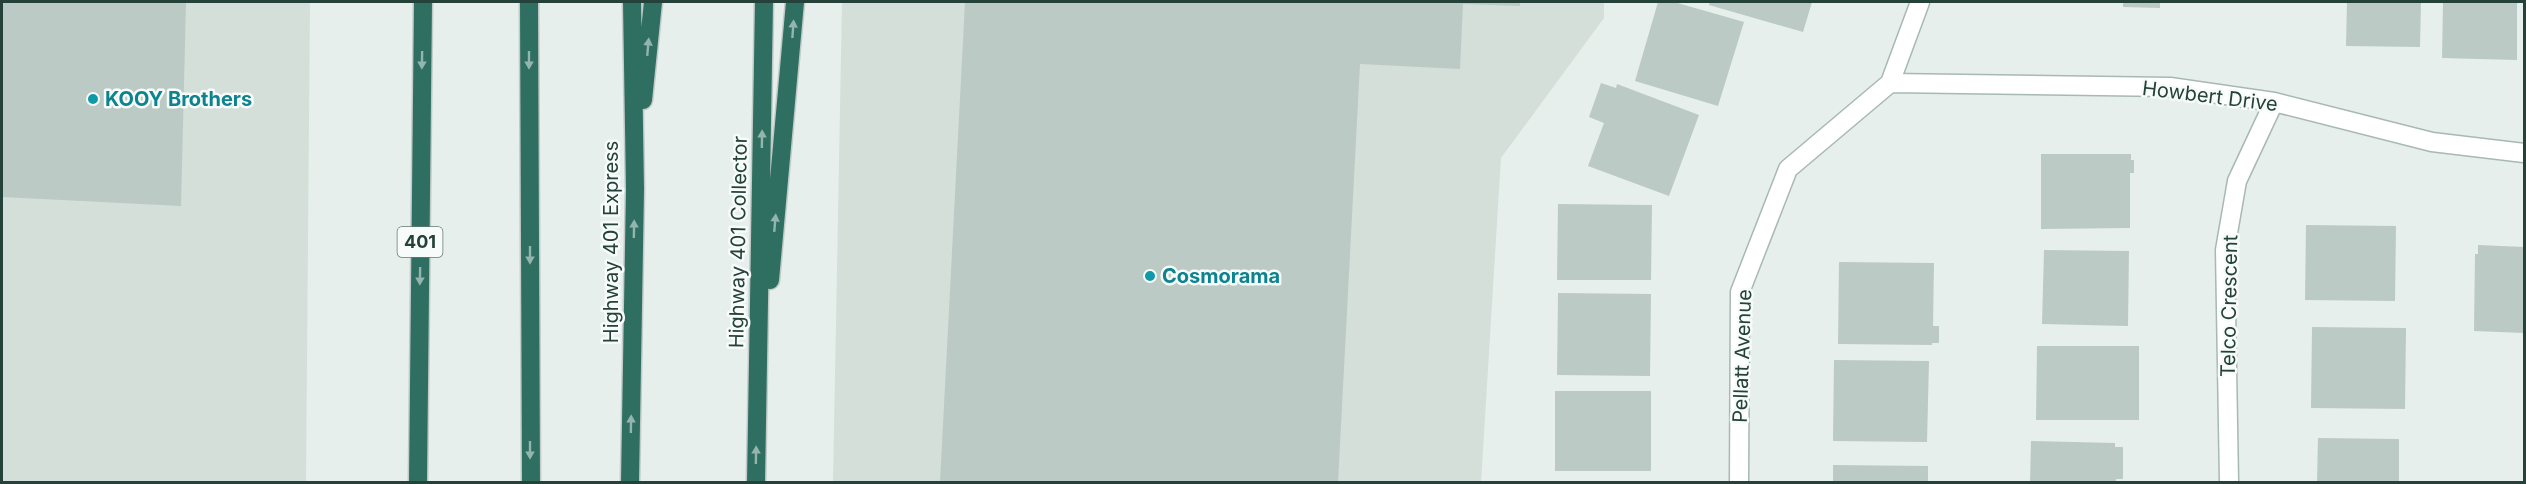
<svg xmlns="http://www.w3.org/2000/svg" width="2526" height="484" font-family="Inter,sans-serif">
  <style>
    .built { fill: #d4dfda }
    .building { fill: #bbcac4 }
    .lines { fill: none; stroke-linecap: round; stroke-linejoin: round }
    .minor-casing { stroke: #a8b8b2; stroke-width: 21 }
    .motorway-casing { stroke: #c2cac8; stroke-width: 21 }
    .minor { stroke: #fff; stroke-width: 18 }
    .motorway { stroke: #2f6f62; stroke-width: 18 }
    .oneway { fill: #93b5ae }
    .culture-dot { fill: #0f9aa8; stroke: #f7fbf9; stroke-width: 2 }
    .labels { text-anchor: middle; stroke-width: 5; stroke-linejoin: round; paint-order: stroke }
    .shield { fill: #f7fbf9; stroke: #637a73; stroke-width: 1.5 }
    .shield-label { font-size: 18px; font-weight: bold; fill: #24423a }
    .street-label { font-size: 20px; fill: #24423a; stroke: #f7fbf9 }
    .culture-label { font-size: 20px; font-weight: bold; fill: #0d838f; stroke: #f7fbf9; text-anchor: start }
  </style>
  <rect width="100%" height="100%" fill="#e6efeb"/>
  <path class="built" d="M2,2H310L306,482H2Z
    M842,2H1604V18L1501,158L1481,482H833Z"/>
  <path class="building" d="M2,2H186L181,206L2,197Z
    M965,2H1520V6L1463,4L1460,69L1360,64L1338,482H940Z
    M1658,2H1674L1744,22L1718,106L1635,81Z
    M1710,2H1812L1803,32L1709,5Z
    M2123,2H2160V8L2123,7Z
    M2347,2H2421L2420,47L2346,46Z
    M2443,2H2517V60L2442,58Z
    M1601,83L1616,88L1617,84L1699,115L1669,196L1588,166L1604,123L1589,117Z
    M2041,154H2131V160H2134V173H2130V228L2041,229Z
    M1558,204L1652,205L1651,280H1557Z
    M2306,225L2396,226L2395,301L2305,300Z
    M2478,245L2524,247V333L2474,331L2475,254H2478Z
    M2044,250L2129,251L2128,326L2042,324Z
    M1839,262L1934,263L1933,326H1939V343H1932V345L1838,344Z
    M1558,293L1651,294L1650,376L1557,375Z
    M2312,327L2406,328L2405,409L2311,408Z
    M2037,346H2139V420H2036Z
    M1834,360L1929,361L1927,442L1833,441Z
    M1555,391H1651V471H1555Z
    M2318,438L2399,439V482H2317Z
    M2031,441L2115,443V447H2123V479H2116V482H2030Z
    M1833,465L1928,466V482H1833Z"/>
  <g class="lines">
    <defs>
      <path id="minor" d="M1890,83L2170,87L2274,102L2432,142L2524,153
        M1739,482L1740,292L1788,169L1890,83L1920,2
        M2229,482L2225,250L2237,181L2274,102"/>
      <path id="motorway" d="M529,2L531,482
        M643,100L653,2
        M770,280L795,2
        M418,482L423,2
        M630,482L635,189L632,2
        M756,482L764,2"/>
    </defs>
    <use href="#minor" class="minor-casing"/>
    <use href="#motorway" class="motorway-casing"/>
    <use href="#minor" class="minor"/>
    <use href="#motorway" class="motorway"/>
  </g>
  <defs><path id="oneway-solid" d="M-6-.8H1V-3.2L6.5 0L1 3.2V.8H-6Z" transform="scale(1.5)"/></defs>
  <g class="oneway">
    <use href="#oneway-solid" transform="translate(793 29) rotate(-86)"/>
    <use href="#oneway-solid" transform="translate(648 47) rotate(-85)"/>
    <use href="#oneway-solid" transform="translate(422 60) rotate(91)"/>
    <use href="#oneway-solid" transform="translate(529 60) rotate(90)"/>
    <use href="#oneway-solid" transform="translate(762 139) rotate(-89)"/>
    <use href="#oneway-solid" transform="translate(775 223) rotate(-85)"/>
    <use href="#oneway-solid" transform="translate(634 229) rotate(-89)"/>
    <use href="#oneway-solid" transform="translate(530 255) rotate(90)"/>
    <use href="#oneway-solid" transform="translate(420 276) rotate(91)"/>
    <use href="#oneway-solid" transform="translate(631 424) rotate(-89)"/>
    <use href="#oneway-solid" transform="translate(530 450) rotate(90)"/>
    <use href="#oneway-solid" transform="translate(756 455) rotate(-89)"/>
  </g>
  <g class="culture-dot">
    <circle cx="93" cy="99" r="6"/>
    <circle cx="1150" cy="276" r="6"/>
  </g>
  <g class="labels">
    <rect class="shield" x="397.5" y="227" width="45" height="30" rx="4.5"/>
    <g class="shield-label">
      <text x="420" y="248">401</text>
    </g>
    <g class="street-label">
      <text transform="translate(2210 96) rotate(7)" y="7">Howbert Drive</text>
      <text transform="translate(611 242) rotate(-90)" y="7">Highway 401 Express</text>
      <text transform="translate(738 242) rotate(-89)" y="7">Highway 401 Collector</text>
      <text transform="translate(2229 306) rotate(-89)" y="7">Telco Crescent</text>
      <text transform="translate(1742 356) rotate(-88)" y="7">Pellatt Avenue</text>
    </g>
    <g class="culture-label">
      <text x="105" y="106">KOOY Brothers</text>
      <text x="1162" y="283">Cosmorama</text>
    </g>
  </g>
  <rect width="2526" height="484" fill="none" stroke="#24423a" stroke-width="6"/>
</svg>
